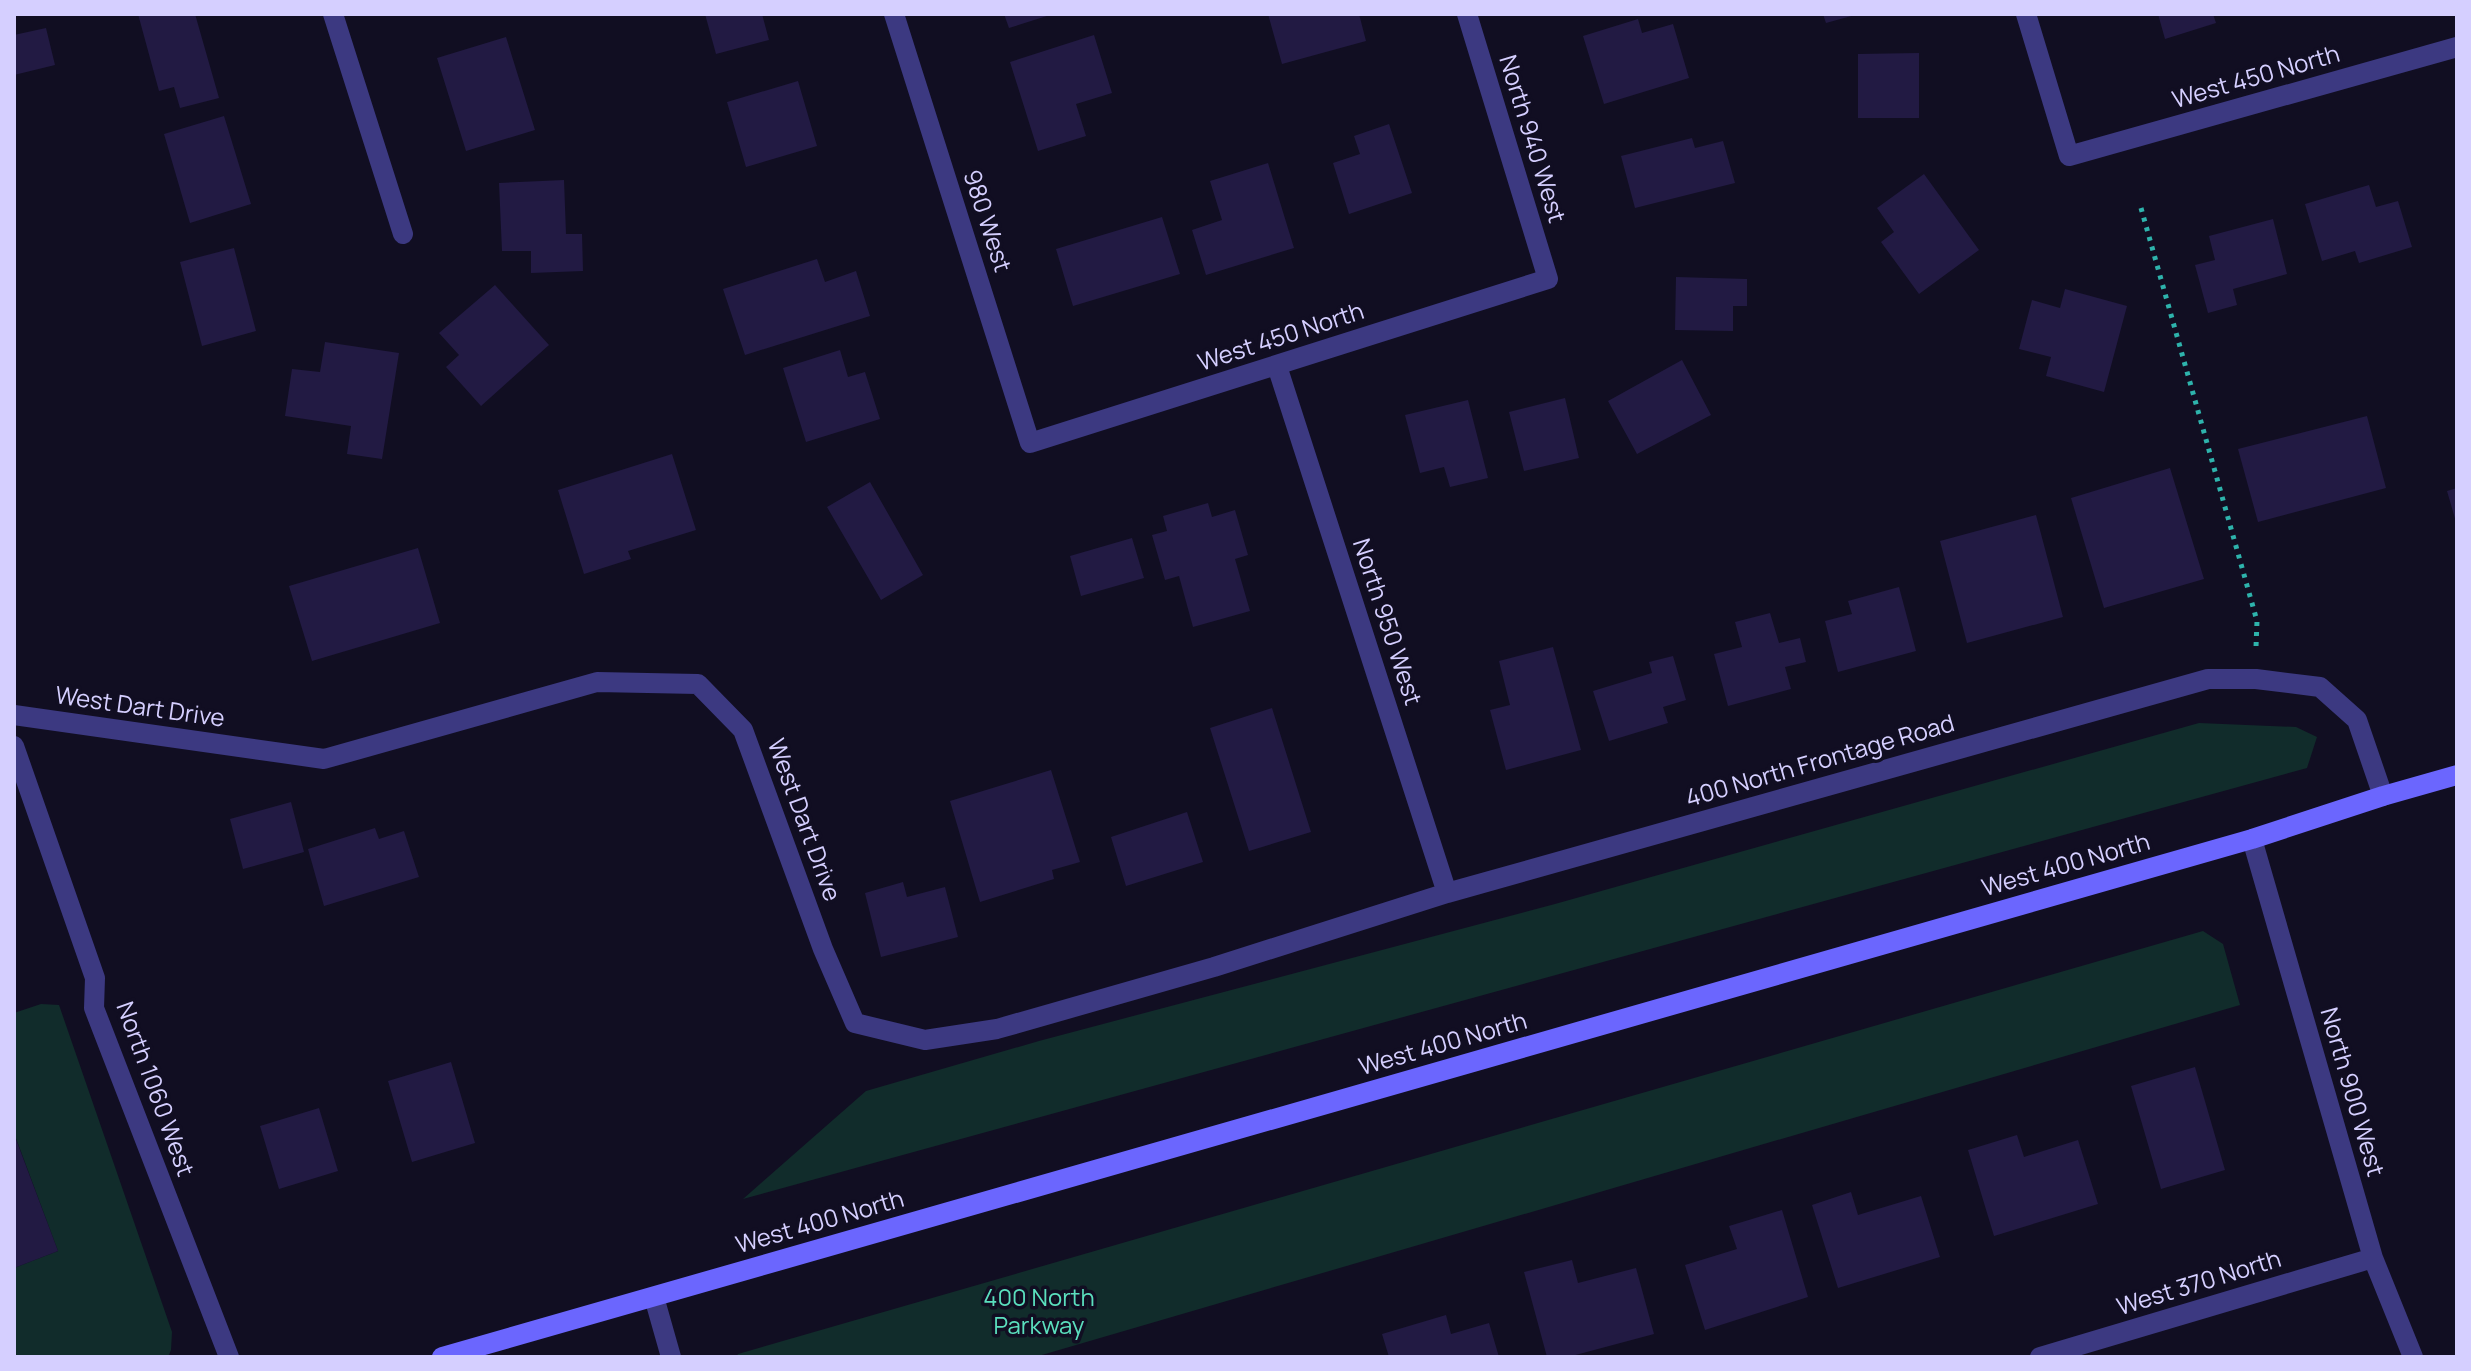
<svg xmlns="http://www.w3.org/2000/svg" width="2471" height="1371" font-family="Manrope,sans-serif">
  <style>
    .green { fill: #112c2b }
    .building { fill: #221a43 }
    .lines { fill: none; stroke-linecap: round; stroke-linejoin: round }
    .path { stroke: #2eb3ac; stroke-width: 5; stroke-dasharray: 4 6; stroke-linecap: butt }
    .minor { stroke: #3c3981; stroke-width: 20 }
    .secondary { stroke: #6b66fe; stroke-width: 20 }
    .labels { text-anchor: middle; stroke-width: 7; stroke-linejoin: round; paint-order: stroke }
    .street-label { font-size: 24px; fill: #d5cfff; stroke: #110e22 }
    .park-label { font-size: 24px; fill: #5bdfbe; stroke: #110e22 }
  </style>
  <rect width="100%" height="100%" fill="#110e22"/>
  <path class="green" d="M2199,723L2296,727L2317,737L2307,768L743,1199L866,1091L1039,1041L1555,904Z
    M2203,931L2223,944L2240,1005L1035,1357H736L738,1354Z
    M41,1004L59,1005L172,1332L171,1350L168,1357H14V1268L58,1251L14,1133V1013Z"/>
  <path class="building" d="M138,14H195L219,98L180,108L174,87L159,91Z
    M705,14H762L769,40L716,54Z
    M1004,14H1050V15L1009,28Z
    M1268,14H1359L1366,41L1282,64Z
    M1823,14H1855V15L1826,23Z
    M2158,14H2213L2216,23L2165,39Z
    M1638,19L1642,33L1673,24L1689,78L1604,104L1583,36Z
    M46,28L55,65L14,75V35Z
    M1094,35L1112,93L1076,104L1086,136L1038,151L1010,62Z
    M506,37L535,130L466,151L437,58Z
    M1919,53V118H1858V54Z
    M798,81L817,146L746,167L727,102Z
    M224,116L251,204L190,223L164,134Z
    M1389,124L1412,193L1349,214L1333,163L1360,154L1354,136Z
    M1692,138L1695,148L1723,141L1735,183L1635,208L1621,156Z
    M1268,163L1294,248L1206,275L1192,230L1222,220L1210,181Z
    M1924,174L1979,250L1919,294L1881,242L1894,232L1877,208Z
    M564,180L566,234H582L583,271L531,273V251H502L499,183Z
    M2369,185L2376,207L2398,201L2412,247L2359,263L2355,251L2322,261L2305,204Z
    M1162,217L1180,274L1073,306L1056,249Z
    M2273,219L2287,274L2233,289L2237,305L2208,313L2195,265L2215,260L2209,236Z
    M234,248L256,331L202,346L180,262Z
    M817,259L825,282L856,271L870,316L745,355L723,289Z
    M1676,277L1747,279V306H1733V331L1675,330Z
    M495,285L549,345L481,406L446,367L459,355L439,333Z
    M2065,289L2127,306L2104,392L2046,376L2051,357L2019,349L2032,300L2060,308Z
    M325,342L399,353L382,459L347,454L351,426L285,416L292,369L320,372Z
    M840,350L848,377L865,372L880,419L806,442L783,368Z
    M1682,360L1711,415L1637,454L1608,401Z
    M1565,398L1579,458L1524,471L1509,412Z
    M1468,400L1488,478L1450,487L1444,467L1420,473L1405,415Z
    M2367,416L2386,488L2258,522L2238,449Z
    M672,454L696,530L628,551L631,559L584,574L558,490Z
    M2170,468L2204,579L2104,608L2071,498Z
    M870,482L923,575L881,600L827,507Z
    M2457,488V522H2456L2447,491Z
    M1208,503L1212,517L1235,510L1248,555L1235,559L1250,611L1193,627L1179,576L1165,580L1152,535L1167,531L1163,516Z
    M2036,515L2063,617L1967,643L1940,541Z
    M1132,538L1144,578L1081,596L1070,556Z
    M418,548L440,623L312,661L289,586Z
    M1899,587L1916,651L1838,672L1825,621L1852,614L1848,601Z
    M1770,613L1779,643L1800,638L1806,662L1785,667L1791,689L1728,706L1714,654L1742,647L1735,622Z
    M1553,647L1581,750L1506,770L1490,710L1510,705L1499,661Z
    M1673,656L1686,700L1663,707L1668,723L1609,741L1593,691L1652,673L1649,662Z
    M1272,708L1311,832L1249,851L1210,728Z
    M1051,770L1080,862L1052,870L1054,879L980,902L950,801Z
    M291,802L304,852L243,869L230,819Z
    M1187,812L1203,862L1126,886L1111,837Z
    M375,828L379,839L404,831L419,877L324,906L308,849Z
    M903,882L907,897L945,887L958,937L881,957L865,893Z
    M451,1062L475,1143L412,1162L388,1081Z
    M2195,1067L2225,1170L2161,1189L2131,1086Z
    M319,1108L338,1171L279,1189L260,1126Z
    M14,1134L58,1251L14,1268Z
    M2017,1135L2024,1157L2078,1140L2098,1204L1994,1236L1968,1150Z
    M1851,1192L1858,1215L1921,1196L1940,1257L1838,1288L1812,1205Z
    M1782,1210L1808,1297L1705,1330L1685,1265L1737,1249L1729,1226Z
    M1572,1260L1578,1283L1636,1268L1654,1334L1568,1357H1547L1524,1272Z
    M1446,1315L1451,1334L1489,1323L1499,1357H1389L1382,1334Z"/>
  <g class="lines">
    <path class="path" d="M2141,208L2257,621L2256,647"/>
    <path class="minor" d="M333,14L403,234
      M894,14L1030,443L1548,279L1467,14
      M2026,14L2069,156L2457,47
      M1277,366L1447,893
      M14,715L324,759L597,682L698,684L743,730L823,949L855,1023L925,1040L997,1029L1214,967L1447,893L2208,679H2256L2320,687L2357,720L2383,796
      M14,746L95,978L94,1008L229,1357
      M2252,839L2373,1258L2413,1357
      M654,1297L671,1357
      M2040,1357L2373,1258"/>
    <path class="secondary" d="M442,1357L2252,839L2383,796L2457,775"/>
  </g>
  <g class="labels">
    <g class="street-label">
      <text transform="translate(2256 77) rotate(-16)" y="8">West 450 North</text>
      <text transform="translate(1532 139) rotate(73)" y="8">North 940 West</text>
      <text transform="translate(987 221) rotate(72)" y="8">980 West</text>
      <text transform="translate(1281 337) rotate(-18)" y="8">West 450 North</text>
      <text transform="translate(1387 622) rotate(72)" y="8">North 950 West</text>
      <text transform="translate(140 707) rotate(8)" y="8">West Dart Drive</text>
      <text transform="translate(1820 761) rotate(-16)" y="8">400 North Frontage Road</text>
      <text transform="translate(804 820) rotate(70)" y="8">West Dart Drive</text>
      <text transform="translate(2066 865) rotate(-16)" y="8">West 400 North</text>
      <text transform="translate(1443 1044) rotate(-16)" y="8">West 400 North</text>
      <text transform="translate(155 1089) rotate(70)" y="8">North 1060 West</text>
      <text transform="translate(2352 1092) rotate(74)" y="8">North 900 West</text>
      <text transform="translate(820 1222) rotate(-16)" y="8">West 400 North</text>
      <text transform="translate(2199 1283) rotate(-17)" y="8">West 370 North</text>
    </g>
    <g class="park-label">
      <text x="1039" y="1306">400 North<tspan x="1039" dy="28">Parkway</tspan></text>
    </g>
  </g>
  <rect width="2471" height="1371" fill="none" stroke="#d5cfff" stroke-width="32"/>
</svg>
